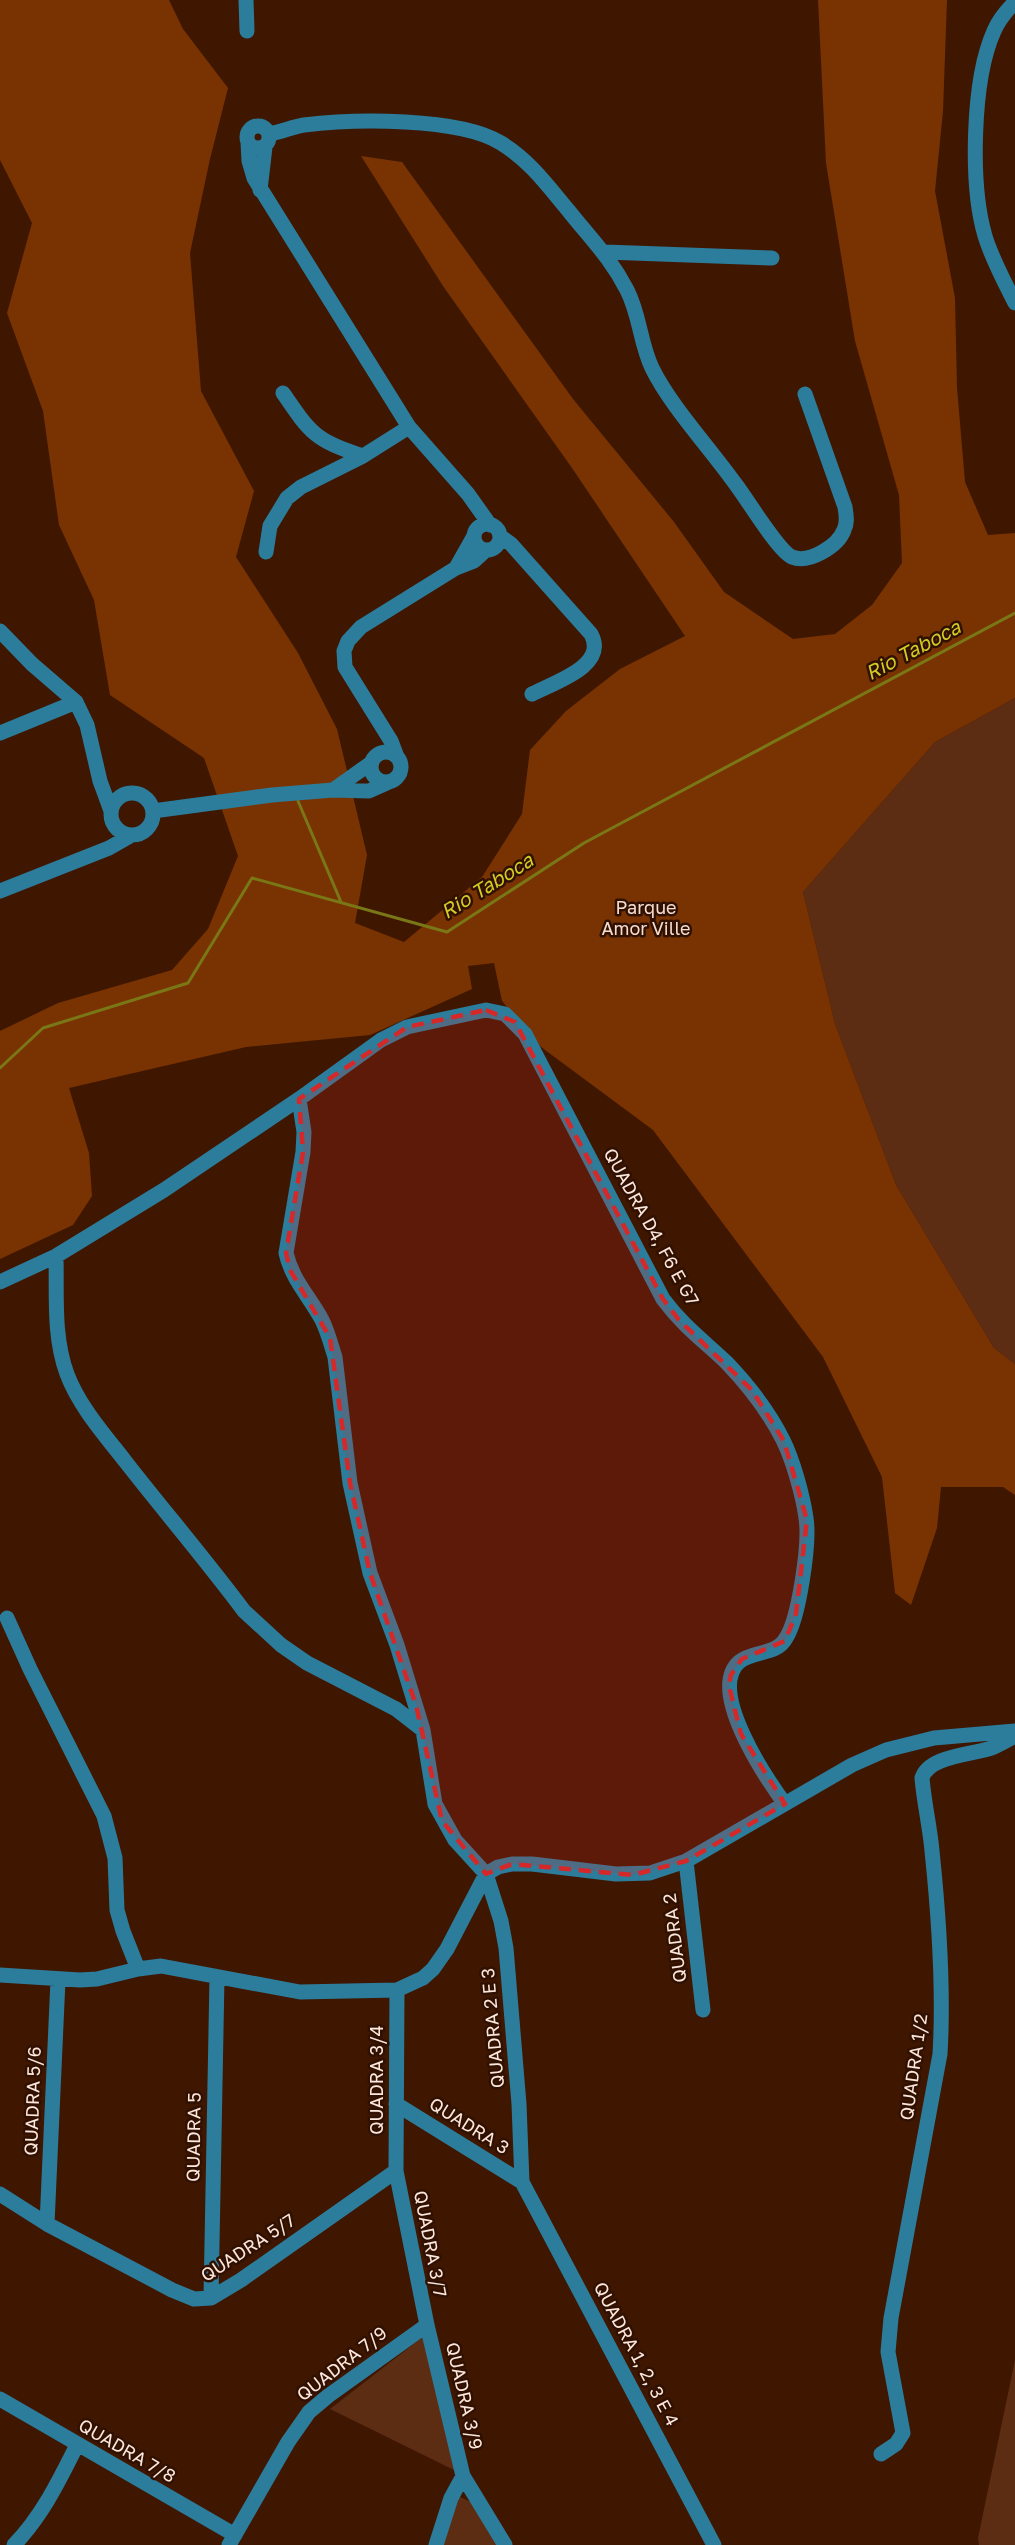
<svg xmlns="http://www.w3.org/2000/svg" width="1015" height="2545" font-family="'Golos Text',sans-serif">
  <style>
    .green { fill: #5d2d13 }
    .forest { fill: #793302 }
    .lines { fill: none; stroke-linecap: round; stroke-linejoin: round }
    .stream { stroke: #7a7716; stroke-width: 3 }
    .minor { stroke: #2c7d9c; stroke-width: 15 }
    .marked { fill: #d62828; fill-opacity: 0.2; stroke: #d62828; stroke-width: 4.5; stroke-dasharray: 12 8; stroke-linejoin: round }
    .labels { text-anchor: middle; stroke-width: 5; stroke-linejoin: round; paint-order: stroke }
    .park-label { font-size: 18px; fill: #f7ddd0; stroke: #301101 }
    .street-label { font-size: 18px; fill: #fde6db; stroke: #301101 }
    .water-label { font-size: 20px; font-style: italic; fill: #d2cc24; stroke: #301101 }
  </style>
  <rect width="100%" height="100%" fill="#3f1700"/>
  <path class="green" d="M1015,698V1364L994,1348L896,1185L835,1024L803,892L935,742Z
    M424,2336L456,2471L330,2409Z
    M1015,2360V2545H979L978,2538Z
    M460,2497L471,2502L499,2545H443L457,2499Z"/>
  <path class="forest" d="M0,0H169L183,29L228,88L210,159L190,253L201,391L254,491L236,557L298,653L337,729L367,855L355,923L404,942L482,877L522,814L530,750L566,711L620,669L685,636L572,468L443,286L361,156L402,162L573,399L674,522L724,592L793,639L835,634L872,605L902,563L899,495L855,341L826,163L818,0H947L943,111L935,191L955,298L957,388L965,482L988,535L1015,533V698L935,742L803,892L835,1024L896,1185L994,1348L1015,1364V1495L1003,1487H941L937,1528L911,1605L895,1593L882,1477L823,1357L653,1130L541,1047L502,1001L494,963L468,966L472,989L370,1035L246,1047L69,1088L89,1153L92,1196L73,1225L0,1259V1031L58,1003L172,970L208,929L238,856L204,758L110,695L94,600L59,525L43,411L7,313L32,223L0,160Z"/>
  <g class="lines">
    <path class="stream" d="M298,801L341,902
      M0,1068L43,1028L188,983L252,878L447,932L584,843L1015,613"/>
    <path class="minor" d="M246,0L247,31
      M1015,2C1006,11 999,19 994,31C972,80 970,185 985,236C992,259 1004,281 1015,303
      M247 137a11 11 0 1 1 22 0a11 11 0 1 1-22 0Z
      M269,134C281,132 292,127 304,125C353,119 459,117 501,143C530,161 547,185 568,210C591,239 610,257 627,290C640,315 640,343 652,368C670,405 709,447 734,482C746,497 778,551 792,557C809,564 838,546 844,530C848,522 846,515 845,507L805,394
      M248,142L249,161L254,178L409,427L468,494L490,525
      M260,190L265,147
      M605,252L772,258
      M283,393C311,434 315,440 363,456
      M474 537a13 13 0 1 1 26 0a13 13 0 1 1-26 0Z
      M500,536L511,544L591,634C608,666 555,682 532,694
      M266,552L270,526L287,498L301,487L363,456L409,427
      M456,568L474,536
      M0,631L32,664L76,702L87,725L100,781L111,811
      M0,733L76,702
      M371 767a15 15 0 1 1 30 0a15 15 0 1 1-30 0Z
      M397,757L391,741L345,667L344,651L348,641L361,627L456,568L474,561L486,550
      M333,790L371,763
      M111 814a21 21 0 1 1 42 0a21 21 0 1 1-42 0Z
      M153,811L272,795L333,790L369,791L387,783
      M0,891L109,848L130,836
      M299,1099L304,1132L303,1152L286,1253C292,1280 310,1297 322,1320C328,1332 331,1345 335,1357L350,1483L370,1573L397,1645L423,1730
      M56,1256C57,1295 53,1336 67,1374C79,1406 104,1434 125,1461C164,1511 206,1560 244,1611L281,1645L307,1663L396,1709L423,1730L435,1804L455,1840L486,1874L501,1921L506,1948L519,2104L522,2182L714,2545
      M0,1282L56,1256L164,1190L299,1099L381,1040L407,1027L486,1010L505,1014L525,1034L663,1299C683,1326 704,1341 727,1363C749,1386 769,1412 783,1440C793,1460 803,1496 806,1518C810,1543 799,1618 786,1638C776,1656 753,1650 739,1662C707,1691 766,1778 785,1804
      M7,1618L30,1669L104,1816L115,1858L117,1910L123,1931L138,1969
      M686,1861L703,2010
      M0,1975L80,1980L97,1979L138,1969L161,1966L300,1992L397,1990L423,1978L433,1969L447,1949L486,1874L498,1867L512,1864H532L616,1874L650,1873L686,1861L852,1765L886,1750L934,1738L1015,1731
      M397,1990L396,2171L427,2325L463,2476L505,2545
      M396,2104L522,2182
      M0,2194L47,2224L172,2290L194,2299L211,2298L241,2280L396,2171
      M47,2224L58,1980
      M211,2298L217,1977
      M0,2399L235,2535
      M881,2454L896,2444L903,2433L888,2352L891,2318L940,2054C944,1987 939,1918 932,1851C930,1827 924,1803 922,1778C929,1755 974,1755 994,1747C1001,1744 1008,1740 1015,1736
      M14,2545C42,2516 59,2481 77,2445
      M229,2545L288,2442L309,2412L328,2396L427,2325
      M436,2545L451,2498L463,2476"/>
  </g>
  <path class="marked" d="M486,1010L515,1022L663,1299L679,1320L752,1390L784,1441L807,1520L796,1614L785,1641L742,1659L731,1675L729,1686L741,1734L785,1804L686,1861L633,1875L512,1864L486,1874L442,1821L416,1705L370,1573L350,1483L330,1338L290,1270L286,1253L303,1152L299,1099L407,1027Z"/>
  <g class="labels">
    <g class="park-label">
      <text x="646" y="914">Parque<tspan x="646" dy="21">Amor Ville</tspan></text>
    </g>
    <g class="street-label">
      <text transform="translate(651 1227) rotate(61)" y="6">QUADRA D4, F6 E G7</text>
      <text transform="translate(675 1938) rotate(-97)" y="6">QUADRA 2</text>
      <text transform="translate(493 2028) rotate(-95)" y="6">QUADRA 2 E 3</text>
      <text transform="translate(914 2067) rotate(-82)" y="6">QUADRA 1/2</text>
      <text transform="translate(377 2080) rotate(-90)" y="6">QUADRA 3/4</text>
      <text transform="translate(33 2101) rotate(-88)" y="6">QUADRA 5/6</text>
      <text transform="translate(469 2126) rotate(32)" y="6">QUADRA 3</text>
      <text transform="translate(194 2137) rotate(-89)" y="6">QUADRA 5</text>
      <text transform="translate(430 2244) rotate(79)" y="6">QUADRA 3/7</text>
      <text transform="translate(248 2248) rotate(-33)" y="6">QUADRA 5/7</text>
      <text transform="translate(636 2354) rotate(62)" y="6">QUADRA 1, 2, 3 E 4</text>
      <text transform="translate(342 2364) rotate(-38)" y="6">QUADRA 7/9</text>
      <text transform="translate(464 2396) rotate(77)" y="6">QUADRA 3/9</text>
      <text transform="translate(127 2451) rotate(30)" y="6">QUADRA 7/8</text>
    </g>
    <g class="water-label">
      <text transform="translate(913 650) rotate(-28)" y="7">Rio Taboca</text>
      <text transform="translate(487 886) rotate(-32)" y="7">Rio Taboca</text>
    </g>
  </g>
</svg>
